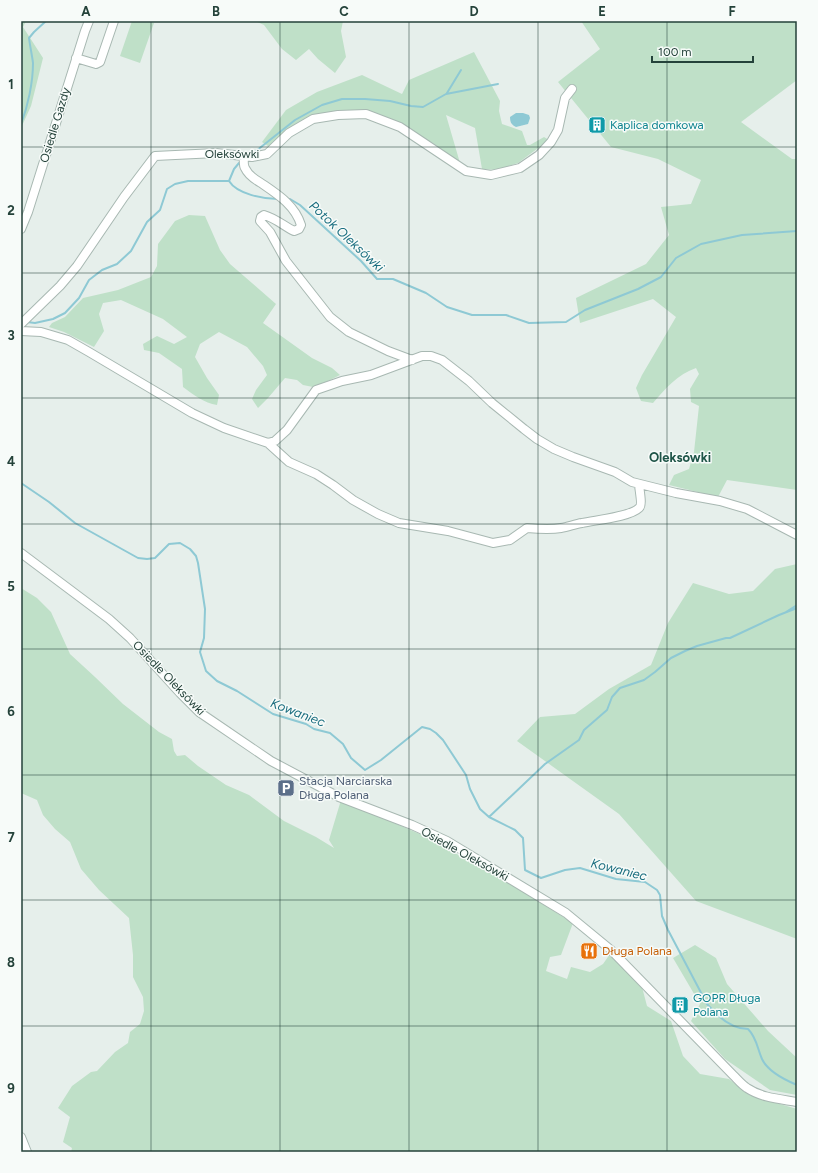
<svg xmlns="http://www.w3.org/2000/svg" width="818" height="1173" font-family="Figtree,sans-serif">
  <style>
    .green { fill: #bfe0c8 }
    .water { fill: #8ec9d4 }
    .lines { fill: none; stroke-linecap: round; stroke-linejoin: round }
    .stream { stroke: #8ec9d4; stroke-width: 2 }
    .minor-casing { stroke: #a8b8b2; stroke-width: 10 }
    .minor { stroke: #fff; stroke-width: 8 }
    .grid { fill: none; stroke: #24423a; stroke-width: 1; stroke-opacity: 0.55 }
    .labels { text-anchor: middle; stroke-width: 3; stroke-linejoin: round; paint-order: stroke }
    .street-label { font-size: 12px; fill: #24423a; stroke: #f7fbf9 }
    .culture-label { font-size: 12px; fill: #0d838f; stroke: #f7fbf9; text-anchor: start }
    .service-label { font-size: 12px; fill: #4e5e75; stroke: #f7fbf9; text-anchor: start }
    .food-label { font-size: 12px; fill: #c56008; stroke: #f7fbf9; text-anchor: start }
    .water-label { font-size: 13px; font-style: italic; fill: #1c6f80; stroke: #f7fbf9 }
    .neighbourhood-label { font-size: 13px; font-weight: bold; fill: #1f5548; stroke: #f7fbf9 }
    .neatline { fill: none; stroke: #24423a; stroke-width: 1.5 }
    .grid-label { font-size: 13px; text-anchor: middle; font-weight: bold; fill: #24423a }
  </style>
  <rect width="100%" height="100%" fill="#e6efeb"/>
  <path class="green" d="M21,21H26L23,27L43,58L31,106L21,128Z
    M132,21H148L154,23L140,63L120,56Z
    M255,21H343L341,31L346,57L335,73L318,59L309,49L296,60L282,49L264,25Z
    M581,21H797V80L741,122L792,159H797V490L727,480L718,497L669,485L674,475L689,469L694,452L699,406L691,402L690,389L699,374L696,368C678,374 665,389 653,403L641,401L636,388L642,375L676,317L653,299L580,323L576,298L646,264L669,235L661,207L691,204L701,180L658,159L611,147L558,82L600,49Z
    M474,52L500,101L499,111L502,124L522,131L527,145H530L544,137L549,140L518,163L497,170L482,169L475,128L446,115L460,163L433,143L380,115L326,113L271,148L262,142L286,110L317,92L362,75L402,94L409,80Z
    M189,215L205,216L220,250L230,264L276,304L263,323L312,358L332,368L340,375L328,381L313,387L303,385L297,380L285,378L268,398L258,408L252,399L256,390L267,375L263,366L247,347L219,332L200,344L195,357L207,378L219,395L217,405C204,403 194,395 183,387L182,369L159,353L144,350L143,344L157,336L174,344L187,337L163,319L121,300L103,303L99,314L104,331L94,347L64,332L49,327L52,323L65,317L83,298L118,290L151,277L157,266L158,244L175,221Z
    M797,564V939L696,901L619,814L517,741L540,717L575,714L609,689L651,665L668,623L693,583L729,594L753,591L775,569Z
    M21,588L37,598L51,612L70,654L95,677L123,704L159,732L172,739L174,751L177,756L185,755L198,766L226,785L249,795L284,821L316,837L334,848L329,840L341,800L422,835L497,876L573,923L561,955L550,957L546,971L567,979L571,967L590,972L603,964L610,954L642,987L647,1006L671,1021L683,1056L700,1074L729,1079L749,1095L797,1109V1152H71L72,1148L63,1142L70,1117L58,1108L72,1086L91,1072L97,1071L115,1052L128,1043L130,1032L140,1024L144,1011L143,997L133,977V955L129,918L99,890L81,869L70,842L55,829L43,815L37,800L21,793Z
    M695,945L716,958L727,984L768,1031L797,1058V1095L770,1090L725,1059L691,1021L700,1004L673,958Z"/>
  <path class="water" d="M516,113H523L529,115L530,118L528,124L516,127C512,125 510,123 510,117Z"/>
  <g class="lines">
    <path class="stream" d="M447,93L461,70
      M21,124C28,106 33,82 33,63C32,55 30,46 29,38L34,32L46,21
      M256,151L295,120L322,105L342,99H365L390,101L411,106L423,107L446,94L498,84
      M229,181L234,169L239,163
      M286,199H290L300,205L361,261L377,279H393L426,293L447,307L472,315H506L529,323L566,322L585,310L638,289L661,277L676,258L701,244L742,235L797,231
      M27,322L35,323L53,319L65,313L79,298L89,280L102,270L117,264L131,251L147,222L160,210L167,189L175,184L188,181H229C237,194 263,199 278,199
      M21,483L49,502L75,523L138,558L147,559L155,558L169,544L180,543L190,549L196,556L198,563L205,609L204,638L200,652L206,671L217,681L237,691L273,714L306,724L314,729L330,733L343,744L351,758L365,770L381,760L422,727L430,729L436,733L443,740L466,775L470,789L480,809L489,817L515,830L523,838L525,870L541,878L565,870L580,868L616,879L645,882L657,890L660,895L662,916L668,930L707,1004C717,1016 732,1029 748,1029C757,1038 757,1048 762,1059C768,1072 785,1080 797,1085
      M786,612L797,605
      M489,817L545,764L579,740L584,730L607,710L612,697L620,688L644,680L655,672L671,658L685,651L697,646L726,638H730L779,615L797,608"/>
    <defs>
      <path id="minor" d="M76,58L96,64L100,62L114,21
        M244,156C244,160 243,165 245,168C248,175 254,179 261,183C277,194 295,205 301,225L299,229L294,231C284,226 275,218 264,215L261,217L260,221L270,232L286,261L330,317L349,332L388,351L412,360
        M21,229L28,212L85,31L89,21
        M21,324L60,286L77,266L124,197L155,156L216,153L252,157L267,154L289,133L313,119L338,115L366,114L400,127L466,171L491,175L520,168L539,155L551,142L558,130L565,98L572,89
        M21,331L41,332L68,340L89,352L192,413L224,428L268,443L275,441L287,430L316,390L342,381L371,375L422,356H431L442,360L469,381L492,403L524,429L537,439L554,449L573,457L615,472L632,482L676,493L720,501L747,509L797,535
        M268,443L289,462L316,474L333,485L353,500L378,514L399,523L448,531L493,543L510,540L527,528C538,529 550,530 561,528C568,527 575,524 582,523C595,520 630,517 639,508C643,505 639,489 639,484
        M21,553L109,619L130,638L180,693L199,712L271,761L339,797L412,825L447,841L566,913L611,950L733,1075C738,1080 742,1085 747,1088C762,1098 780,1099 797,1102
        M21,1137L27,1152"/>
    </defs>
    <use href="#minor" class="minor-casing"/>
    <use href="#minor" class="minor"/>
  </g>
  <path class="grid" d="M151,21V1152M280,21V1152M409,21V1152M538,21V1152M667,21V1152M21,147H797M21,273H797M21,398H797M21,524H797M21,649H797M21,775H797M21,900H797M21,1026H797"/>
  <defs>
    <symbol id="building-square" viewBox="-11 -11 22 22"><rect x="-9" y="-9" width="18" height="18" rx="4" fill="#0f9aa8" stroke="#f7fbf9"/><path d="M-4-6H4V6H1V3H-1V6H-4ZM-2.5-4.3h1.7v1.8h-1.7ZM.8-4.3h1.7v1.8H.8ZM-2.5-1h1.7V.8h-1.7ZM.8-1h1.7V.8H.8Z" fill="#fff"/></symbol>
    <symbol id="parking-square" viewBox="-11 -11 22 22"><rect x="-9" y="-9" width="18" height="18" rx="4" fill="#5c6f8a" stroke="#f7fbf9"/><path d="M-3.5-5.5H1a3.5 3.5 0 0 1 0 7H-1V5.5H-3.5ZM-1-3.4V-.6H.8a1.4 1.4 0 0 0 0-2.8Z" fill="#fff"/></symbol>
    <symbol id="restaurant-square" viewBox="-11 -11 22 22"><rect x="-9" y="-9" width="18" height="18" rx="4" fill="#e8710a" stroke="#f7fbf9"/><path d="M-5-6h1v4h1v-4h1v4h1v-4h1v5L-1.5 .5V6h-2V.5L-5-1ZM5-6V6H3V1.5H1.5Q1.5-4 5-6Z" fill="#fff"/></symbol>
  </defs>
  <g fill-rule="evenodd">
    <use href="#building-square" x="587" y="115" width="20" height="20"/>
    <use href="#parking-square" x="276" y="778" width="20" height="20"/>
    <use href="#restaurant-square" x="579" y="941" width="20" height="20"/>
    <use href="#building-square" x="670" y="995" width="20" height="20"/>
  </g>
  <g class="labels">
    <g class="street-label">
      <text transform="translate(55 125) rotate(-73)" y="4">Osiedle Gazdy</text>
      <text x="232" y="158">Oleksówki</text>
      <text transform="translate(169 678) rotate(46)" y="4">Osiedle Oleksówki</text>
      <text transform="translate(465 854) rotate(29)" y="4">Osiedle Oleksówki</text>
    </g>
    <g class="culture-label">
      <text x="610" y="129">Kaplica domkowa</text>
      <text x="693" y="1002">GOPR Długa<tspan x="693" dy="14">Polana</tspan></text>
    </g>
    <g class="service-label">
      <text x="299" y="785">Stacja Narciarska<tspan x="299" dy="14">Długa Polana</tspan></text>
    </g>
    <g class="food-label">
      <text x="602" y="955">Długa Polana</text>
    </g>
    <g class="water-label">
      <text transform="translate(347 236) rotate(43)" y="5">Potok Oleksówki</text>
      <text transform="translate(298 712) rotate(21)" y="5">Kowaniec</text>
      <text transform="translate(619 869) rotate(14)" y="5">Kowaniec</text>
    </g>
    <g class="neighbourhood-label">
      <text x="680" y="462">Oleksówki</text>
    </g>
  </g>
  <rect width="818" height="1173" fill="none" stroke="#f7fbf9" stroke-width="44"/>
  <path d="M652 56v6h101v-6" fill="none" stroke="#24423a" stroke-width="2"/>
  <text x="658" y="56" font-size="12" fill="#24423a" stroke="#f7fbf9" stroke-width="3" paint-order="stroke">100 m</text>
  <rect x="22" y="22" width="774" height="1129" class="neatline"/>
  <g class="grid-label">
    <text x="86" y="16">A</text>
    <text x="216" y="16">B</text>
    <text x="344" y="16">C</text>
    <text x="474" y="16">D</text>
    <text x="602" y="16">E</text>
    <text x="732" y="16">F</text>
    <text x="11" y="89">1</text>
    <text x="11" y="215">2</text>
    <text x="11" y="340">3</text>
    <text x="11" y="466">4</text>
    <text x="11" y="591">5</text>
    <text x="11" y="716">6</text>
    <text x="11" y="842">7</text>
    <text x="11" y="967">8</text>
    <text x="11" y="1093">9</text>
  </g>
</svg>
